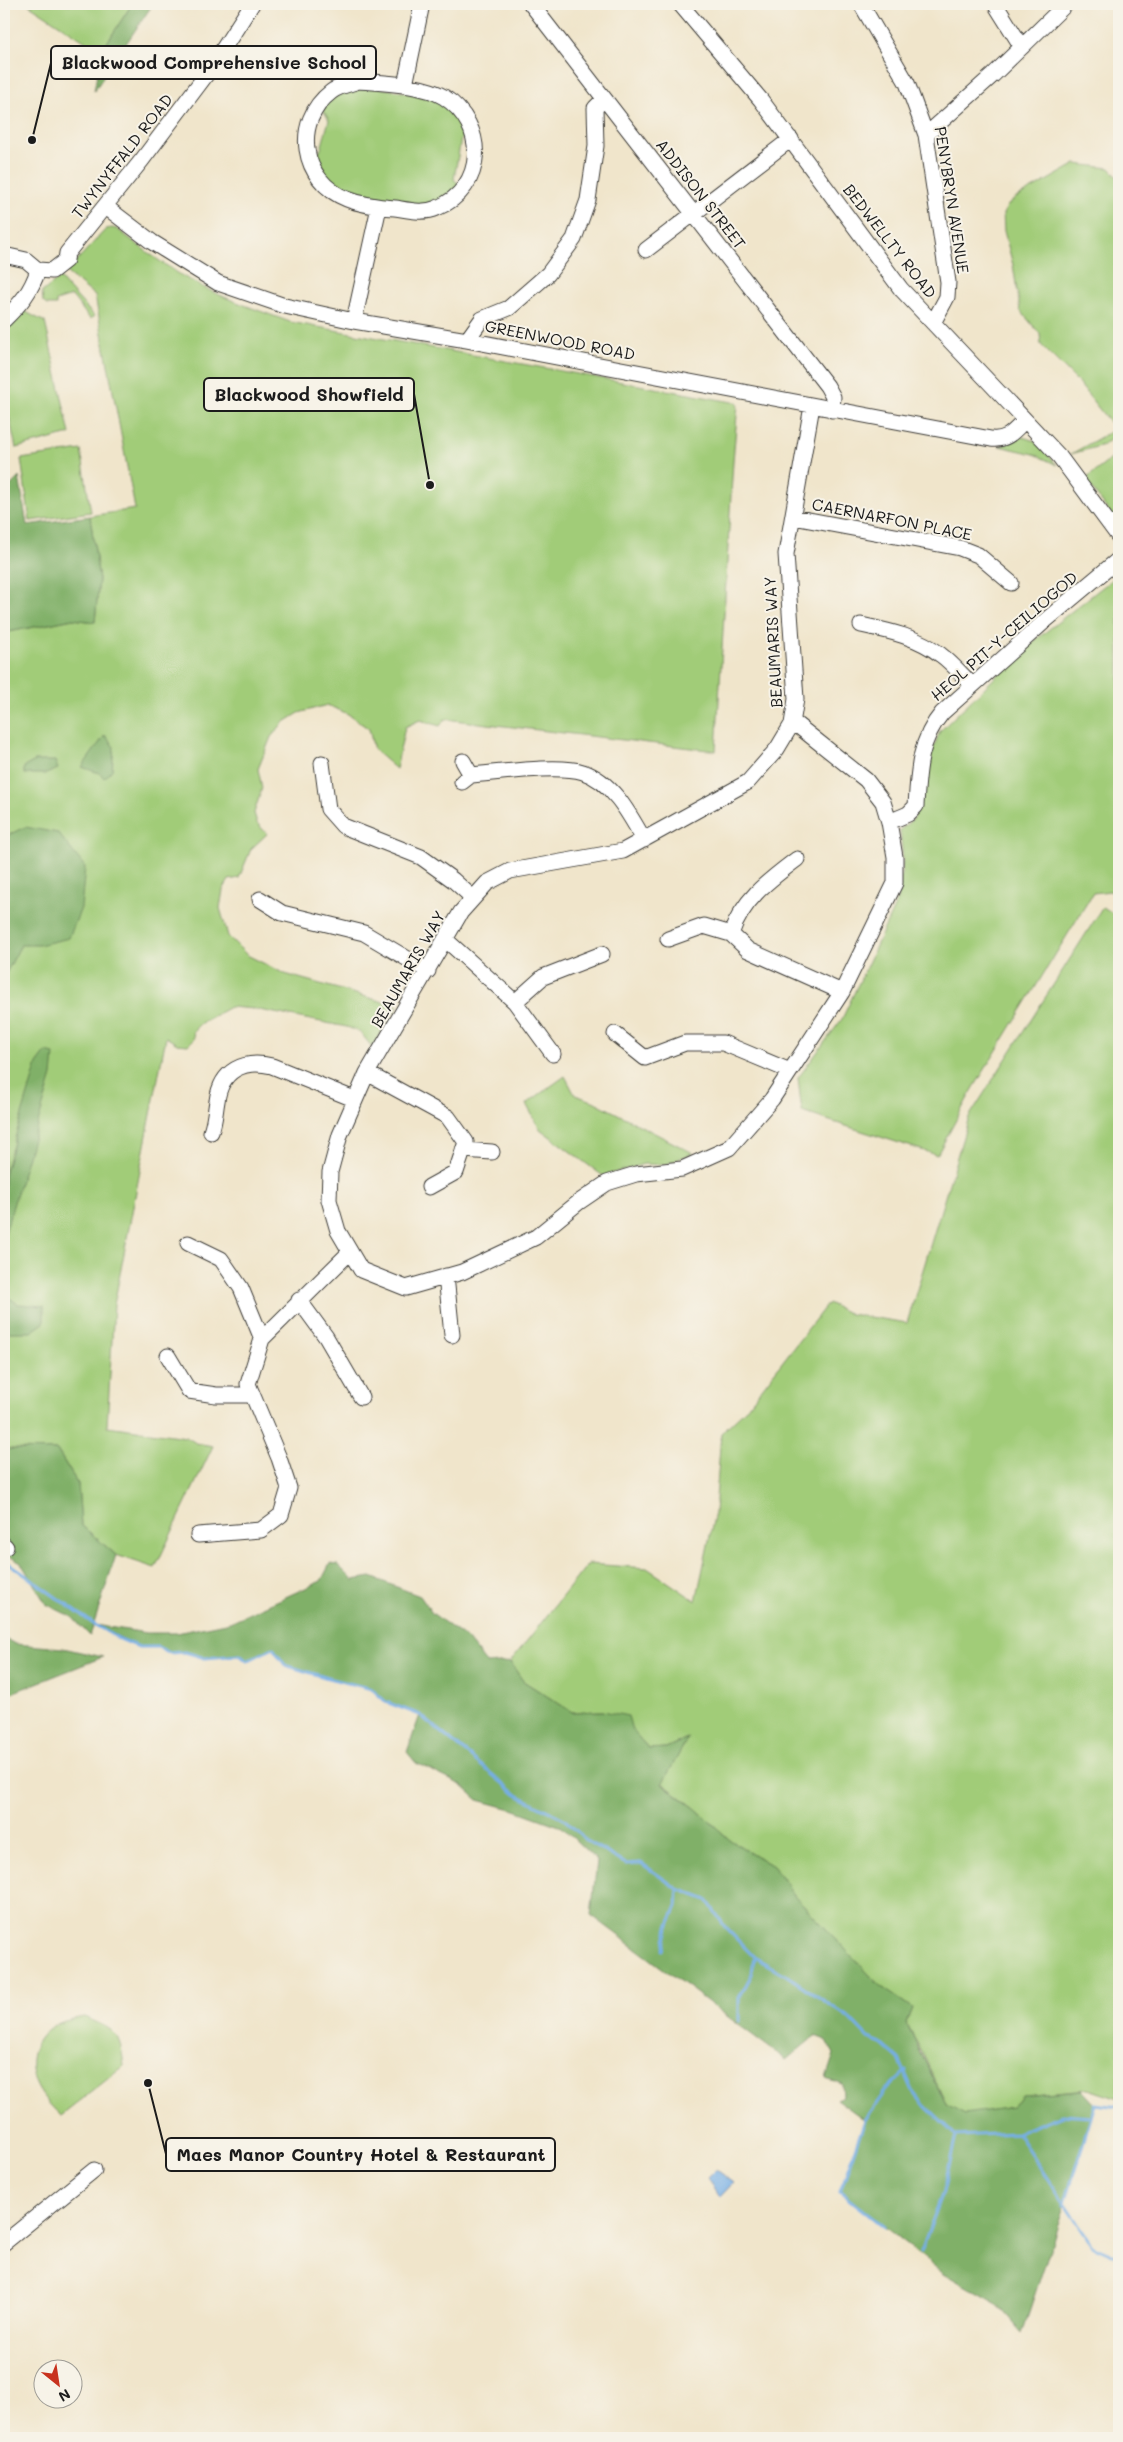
<svg xmlns="http://www.w3.org/2000/svg" width="1123" height="2442" font-family="Mali,sans-serif">
  <style>
    .green { fill: #a1cc78; stroke: #5e744a }
    .forest { fill: #80b068; stroke: #4e6642 }
    .water { fill: #76afe6; stroke: #496681 }
    .lines { fill: none; stroke-linecap: round; stroke-linejoin: round }
    .stream { stroke: #76afe6; stroke-width: 3 }
    .minor-casing { stroke: #3c3a36; stroke-width: 17 }
    .minor { stroke: #fff; stroke-width: 15 }
    .labels { text-anchor: middle; stroke-width: 4; stroke-linejoin: round; paint-order: stroke }
    .street-label { font-size: 16px; fill: #1c1c1c; stroke: #f7f3e8 }
    .leader { fill: none; stroke: #1c1c1c; stroke-width: 2 }
    .callout-dot { fill: #1c1c1c; stroke: #f7f3e8; stroke-width: 2 }
    .callout { fill: #f7f3e8; stroke: #1c1c1c; stroke-width: 2 }
    .callout-label { font-size: 18px; text-anchor: middle; font-weight: bold; fill: #1c1c1c }
  </style>
  <rect width="100%" height="100%" fill="#f7f3e8"/>
  <filter id="ink" filterUnits="userSpaceOnUse"><feTurbulence type="fractalNoise" baseFrequency=".02" numOctaves="2"/><feDisplacementMap in="SourceGraphic" scale="10" xChannelSelector="R" yChannelSelector="G"/><feConvolveMatrix kernelMatrix="1 2 1 2 8 2 1 2 1" color-interpolation-filters="sRGB"/></filter>
  <filter id="wash" filterUnits="userSpaceOnUse"><feTurbulence type="fractalNoise" baseFrequency=".0096" numOctaves="4" result="noise"/><feDisplacementMap in="SourceGraphic" scale="20" xChannelSelector="R" yChannelSelector="G"/><feGaussianBlur stdDeviation="1.12" result="paint"/><feColorMatrix in="noise" values="0 0 0 0 0 0 0 0 0 0 0 0 0 0 0 0 0 1.4 0 .05"/><feComposite in="paint" operator="in"/></filter>
  <g filter="url(#wash)">
    <rect width="100%" height="100%" fill="#f0e5cb"/>
    <path class="green" d="M28,4H132L101,52Z
      M364,85L442,99L470,135L461,139L454,179L460,186L430,207L350,195L337,189L313,160L321,149L329,120L322,108L333,97Z
      M1076,164L1110,168L1119,179V427L1115,430L1119,434V439L1117,440L1114,437L1103,445L1071,454L1115,429L1077,381L1041,345L1040,334L1020,310L1013,265L1004,231L1003,214L1008,205L1016,198Z
      M112,228L117,229C136,243 154,258 173,270C209,294 250,307 290,322L738,403L733,461L716,751L445,719L440,726L420,720L405,727L396,769L374,750L369,729L348,714L327,705L299,713L283,723L271,737L258,769L262,788L254,813L257,823L267,834L251,849L239,878L229,880L223,890L220,908L228,936L247,955L285,974L398,1006L372,1047L360,1032L347,1027L254,1009L230,1007L201,1023L193,1031L194,1039L188,1045L177,1044L166,1037L114,1305L107,1426L186,1437L196,1443L213,1446L155,1568L116,1555L81,1525L78,1484L57,1450L4,1449V633L73,619L95,622L99,579L90,516L135,509L95,296L66,272L106,229Z
      M60,278L94,316L90,319L72,296L56,301V305H47L43,302L42,292Z
      M24,311L45,322L70,434L16,448L4,393V330Z
      M1023,437L1035,441L1057,465L1034,454L999,446C1008,445 1014,438 1023,437Z
      M81,450L91,512L30,521L21,459Z
      M1119,453V526L1088,483V477Z
      M1119,574V897L1110,891L1093,893L970,1094L937,1155L802,1112L798,1078L842,1019L898,899L903,860L900,830L914,818L926,767L940,731L1024,649Z
      M1103,907L1119,917V2099L1088,2089L1022,2095L1013,2107L965,2115L946,2104L922,2052L906,2023L912,2008L880,1986L795,1896L773,1866L730,1840L695,1808L662,1783L687,1738L666,1748L649,1749L632,1730L603,1711L572,1712L523,1681L510,1662L588,1564L647,1568L696,1601L715,1512L721,1433L745,1410L828,1303L850,1314L907,1323L969,1117Z
      M565,1076L575,1095L593,1101L693,1153L664,1165L644,1164L603,1176L540,1129L526,1104Z
      M84,2017C115,2030 120,2031 124,2066L61,2116C55,2110 48,2103 43,2096C24,2071 29,2039 57,2024C65,2020 75,2019 84,2017Z"/>
    <path class="forest" d="M132,4H153L94,91L101,52Z
      M19,477L27,525L90,516L99,579L95,622L73,619L4,633V492Z
      M105,735L114,747L112,770L104,778L99,773L82,767Z
      M35,761H55L58,769L46,774H24V767Z
      M25,827L58,833L85,867L81,908L69,938L39,945H21L4,977V837Z
      M46,1052L54,1054L52,1076L4,1236V1175L37,1064Z
      M4,1294L18,1304L44,1306V1323L31,1332H4Z
      M4,1449L57,1450L78,1484L81,1525L116,1555L90,1636L72,1617L46,1604L21,1563L4,1553Z
      M330,1564L338,1565L353,1580L371,1577L420,1596L432,1613L467,1639L487,1664L510,1662L523,1681L572,1712L603,1711L628,1716L632,1730L649,1749L666,1748L688,1738L662,1784L695,1808L730,1840L773,1866L795,1896L880,1986L912,2008L906,2023L946,2104L965,2114L1013,2107L1022,2095L1082,2090L1095,2104L1064,2207L1022,2333L997,2304L943,2273L840,2192L865,2120L836,2099L843,2096L842,2084L826,2078L834,2054L826,2040L815,2036L786,2060L591,1915L597,1861L562,1827L515,1810L478,1800L461,1785L416,1763L407,1752L420,1715L386,1702L372,1689L328,1678L285,1665L273,1648L247,1661L240,1655L205,1658L185,1652L170,1653L158,1647H139L95,1625L147,1633H177L230,1622L321,1581Z
      M4,1638L15,1644L63,1648L103,1657L4,1696Z"/>
    <path class="water" d="M716,2170L733,2183L720,2197L707,2179Z"/>
    <g class="lines">
      <path class="stream" d="M4,1560L95,1625L120,1639L139,1647H158L170,1653L185,1652L205,1658L240,1655L247,1661L273,1648L285,1665L328,1678L372,1689L386,1702L420,1715L517,1795L564,1819L587,1841L626,1864L641,1863L678,1889L707,1900L725,1927L754,1957L786,1975L848,2017L868,2038L881,2043L899,2059L913,2091L924,2105L956,2136L1017,2133L1062,2115L1091,2117L1095,2104L1119,2107
        M663,1950L668,1927L677,1906L678,1889
        M739,2021V1998L752,1974L754,1957
        M1017,2133L1092,2245L1119,2257
        M1064,2206L1091,2117
        M884,2227L840,2192L865,2120L886,2090L906,2071
        M921,2252L943,2192L956,2136"/>
    </g>
  </g>
  <g filter="url(#ink)">
    <g class="lines">
      <defs>
        <path id="minor" d="M531,4L827,386L833,397L832,410
          M680,4L761,100L901,289L1059,456L1119,537
          M861,4L907,83L926,135L948,282L947,297L933,323
          M995,4L1022,47
          M359,81C383,83 423,84 444,97C488,125 486,188 437,208C424,214 408,210 395,208C380,207 362,205 347,199C301,181 292,122 331,92C338,86 350,84 359,81Z
          M405,85L422,4
          M926,135L993,75L1066,4
          M106,207L152,242L218,283L285,306L354,321L467,340L991,439C1007,441 1014,431 1025,420
          M646,250L791,139
          M4,255L26,260L38,270
          M38,270L52,271L66,260L67,253L142,160L209,71L252,4
          M4,320C20,304 31,292 38,270
          M354,321L379,207
          M467,340L482,319L509,308L548,274L574,239L588,200L596,146L595,108L604,99
          M793,517L960,548L978,555L1011,583
          M861,625C889,631 918,637 941,655C952,663 962,675 972,685
          M792,724L797,725L866,780L883,802L889,822L895,857V883L842,992L772,1099L729,1148L682,1169L636,1174L607,1183L579,1202L536,1237L462,1272L406,1288L361,1270L338,1231L329,1200L330,1172L340,1135L367,1073L461,912L487,883L510,871L623,851L748,782L777,749L792,724L796,699L786,554L812,406
          M463,761L471,775
          M322,763L328,809L343,826L421,857L453,880L473,898
          M462,782L471,775C498,773 559,764 583,772C612,781 630,815 644,840
          M889,822L908,814L916,806C918,772 919,740 942,713L1046,620L1119,559
          M260,899L282,913L364,933L428,971
          M731,934C743,899 768,881 797,859
          M668,939L704,926L731,934L748,950L842,992
          M446,940L515,1002L553,1054
          M515,1002L543,977L602,954
          M615,1034L645,1058L685,1043H723L790,1071
          M367,1073L448,1117L466,1142L456,1172L429,1187
          M211,1132C215,1121 215,1112 217,1101C221,1070 244,1059 272,1066L354,1099
          M463,1150L492,1152
          M188,1243L221,1259L241,1288L262,1339
          M446,1276L452,1335
          M299,1300L326,1337L361,1397
          M168,1356L189,1391L216,1395H251
          M198,1535L261,1530L281,1515L289,1488L279,1458L248,1384L262,1339L349,1253
          M4,1545L6,1547
          M4,2243L94,2170"/>
      </defs>
      <use href="#minor" class="minor-casing"/>
      <use href="#minor" class="minor"/>
    </g>
  </g>
  <g class="labels">
    <g class="street-label">
      <text transform="translate(122 156) rotate(-52)" y="6">TWYNYFFALD ROAD</text>
      <text transform="translate(701 194) rotate(52)" y="6">ADDISON STREET</text>
      <text transform="translate(952 200) rotate(81)" y="6">PENYBRYN AVENUE</text>
      <text transform="translate(890 241) rotate(52)" y="6">BEDWELLTY ROAD</text>
      <text transform="translate(560 340) rotate(11)" y="6">GREENWOOD ROAD</text>
      <text transform="translate(892 519) rotate(11)" y="6">CAERNARFON PLACE</text>
      <text transform="translate(1004 636) rotate(-41)" y="6">HEOL PIT-Y-CEILIOGOD</text>
      <text transform="translate(773 642) rotate(-93)" y="6">BEAUMARIS WAY</text>
      <text transform="translate(408 969) rotate(-60)" y="6">BEAUMARIS WAY</text>
    </g>
  </g>
  <path class="leader" d="M32 140L51 63M430 485L414 394M148 2083L166 2154"/>
  <g class="callout-dot">
    <circle cx="32" cy="140" r="5"/>
    <circle cx="430" cy="485" r="5"/>
    <circle cx="148" cy="2083" r="5"/>
  </g>
  <g class="callout">
    <rect x="51" y="46" width="325" height="33" rx="5"/>
    <rect x="204" y="378" width="210" height="33" rx="5"/>
    <rect x="166" y="2138" width="389" height="33" rx="5"/>
  </g>
  <g class="callout-label">
    <text x="214" y="69">Blackwood Comprehensive School</text>
    <text x="309" y="401">Blackwood Showfield</text>
    <text x="361" y="2161">Maes Manor Country Hotel &amp; Restaurant</text>
  </g>
  <rect width="1123" height="2442" fill="none" stroke="#f7f3e8" stroke-width="20"/>
  <g transform="translate(58 2384) rotate(150)"><circle r="24" fill="#f7f3e8" stroke="#9f9d96"/>
  <path d="M0-4L9 19L0 12L-9 19Z" fill="#c8321e"/>
  <text y="-8" font-size="14" font-weight="bold" text-anchor="middle" fill="#1c1c1c">N</text>
  </g>
</svg>
